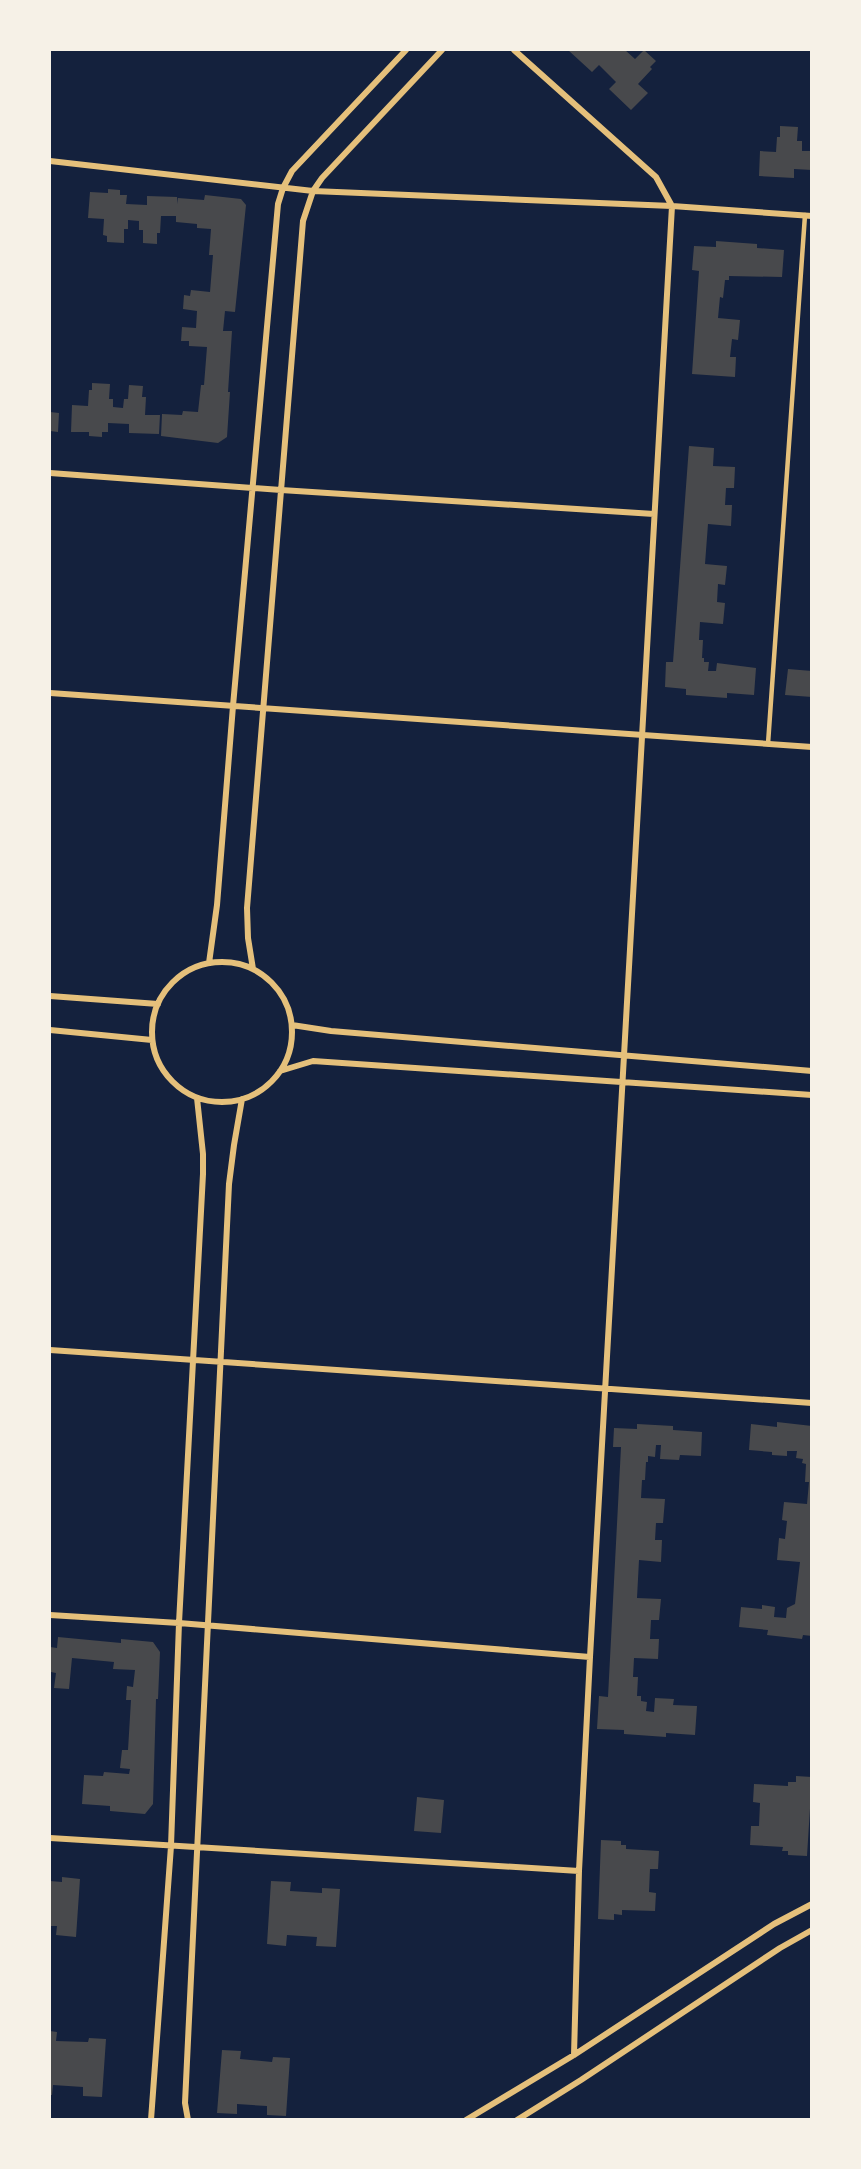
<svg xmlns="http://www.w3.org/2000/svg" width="861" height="2169" font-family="Bitter,serif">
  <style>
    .building { fill: #48494c }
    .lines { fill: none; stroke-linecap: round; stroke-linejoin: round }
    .service { stroke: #e5c07b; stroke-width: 4.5 }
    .minor { stroke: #e5c07b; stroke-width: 6 }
  </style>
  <rect width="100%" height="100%" fill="#14213d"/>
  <path class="building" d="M568,50H625L635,59L644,50L656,61L650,67L652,69L638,84L648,93L631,110L609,89L616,82L599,65L592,72Z
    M780,126L798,127L797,141H802V151H812V170L794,169V178L759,176L760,151L776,152L777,137H780Z
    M108,189L120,190V195H127L126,204L147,205V196L177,197L178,204V198L204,200L205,195L241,199L246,205L235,312L225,311L223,331H232L228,392H230L227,437L218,443L161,436L162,414L182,415L183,411L198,412L201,385H204L207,347L189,346V341H181L182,327L196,328L197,311L183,309L184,295L190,296L191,290L210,292L213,255H209L211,229L197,228V224L176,222V216H161L160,233H157V244L143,243V230H139V221L128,220V229H124V243L107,242V236L103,235L104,219L88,218L90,192L108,193Z
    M716,241L757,244V248L784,250L782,277L729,276V280H725L723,298L720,297L718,318L740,320L738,340L732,339L730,357H736L735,377L692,374L699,271L692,270L694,246L716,247Z
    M92,383L110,384L109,399H113V407L123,408L124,399H128L129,385L143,386L142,397H146L145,415H160L159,434L129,433V424L108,423V432H102V437L89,436V432H71L72,405L88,406L89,390H92Z
    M50,412L59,413L58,432L50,431Z
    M689,446L714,448L713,466L735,467L734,488H726L725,505H732L731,526L708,524L705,564L727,566L725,585L718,584L717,602L725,603L723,624L700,622L699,640H703L702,658H704V662H709L708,671H716L717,663L756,668L754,695L727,693V698L686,695V689L665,687L666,662H673Z
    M788,669L812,671V697L785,695Z
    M777,1422L812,1426V1636L803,1635L802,1639L767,1635L768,1630L739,1627L741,1607L762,1609V1605L775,1607L774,1617L786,1618L787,1608L795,1604L800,1562L777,1560L779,1538L785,1539L787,1521L782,1520L784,1502L807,1504L809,1482H805L806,1464L802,1463L803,1459L796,1458L797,1451H787V1456L772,1455V1452L749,1450L751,1424L777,1427Z
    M637,1424L673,1426V1430L702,1432L701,1456L680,1455L679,1460L660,1459L661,1445H656L655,1457L648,1456V1462H646L645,1480H642L641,1498L665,1499L663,1523H656L655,1540H662L661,1562L639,1560L637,1598L661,1599L659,1620H651L650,1639H659L658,1659L634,1658L633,1677H638L637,1696H641V1701L647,1702L646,1711L654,1712L655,1698L674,1699L673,1705L697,1706L695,1735L666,1733V1737L624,1734V1730L597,1729L599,1696L608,1697L621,1447H613L614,1428L637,1429Z
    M58,1637L121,1643V1639L153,1642L160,1652L158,1699H156L153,1804L145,1814L110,1811V1806L82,1804L84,1775L103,1776L104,1772L129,1774L130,1769L120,1768L122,1750H128L131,1700H126L127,1686L133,1687L135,1670L113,1669L114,1662L72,1658L69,1689L54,1688L56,1673L51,1672L50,1647L57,1648Z
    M796,1776L812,1777L807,1856L788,1855V1851H782L783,1847L750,1845L751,1826H759L760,1803L753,1802L754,1784L788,1786V1782H796Z
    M417,1797L444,1800L441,1833L414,1831Z
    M601,1840L621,1841V1845H626V1849L659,1851L658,1869H650L649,1892L656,1893L655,1911L622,1910V1915L614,1914V1920L598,1919Z
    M62,1877L80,1879L76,1937L56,1935L57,1926H50V1881L62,1882Z
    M271,1881L291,1882L290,1891L322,1893V1888L340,1889L336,1947L316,1946L317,1937L287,1935L286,1946L267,1944Z
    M50,2031L57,2032L56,2041L88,2042L89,2038L106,2039L102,2097L83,2096V2087L53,2085L52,2095H50Z
    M222,2050L241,2051L240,2059L272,2062L273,2057L290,2058L286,2116L267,2115V2106L237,2104V2114L217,2113Z"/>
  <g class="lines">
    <path class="service" d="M768,744L805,215"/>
    <path class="minor" d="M514,50L656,177L672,206L590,1657L579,1871L574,2055
      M50,161L313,191L672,206L812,216
      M50,473L281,490L654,514
      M50,693L812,747
      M152 1032a70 70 0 1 1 140 0a70 70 0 1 1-140 0Z
      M209,963L217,905L233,706L278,204L283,188L292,171L406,50
      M253,969L248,938L247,908L303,221L313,191L322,178L442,50
      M50,996L158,1004
      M292,1025L331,1031L812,1071
      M50,1030L152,1040
      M280,1071L313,1061L812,1095
      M50,1350L812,1403
      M50,1615L179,1623L590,1657
      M50,1838L579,1871
      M151,2120L171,1846L179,1623L203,1174V1154L197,1098
      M188,2120L185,2103L229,1184L234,1145L242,1099
      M466,2120L574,2055L774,1924L812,1904
      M517,2120L581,2080L780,1948L812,1930"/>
  </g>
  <rect width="861" height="2169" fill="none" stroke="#f6f1e7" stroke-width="102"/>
</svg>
